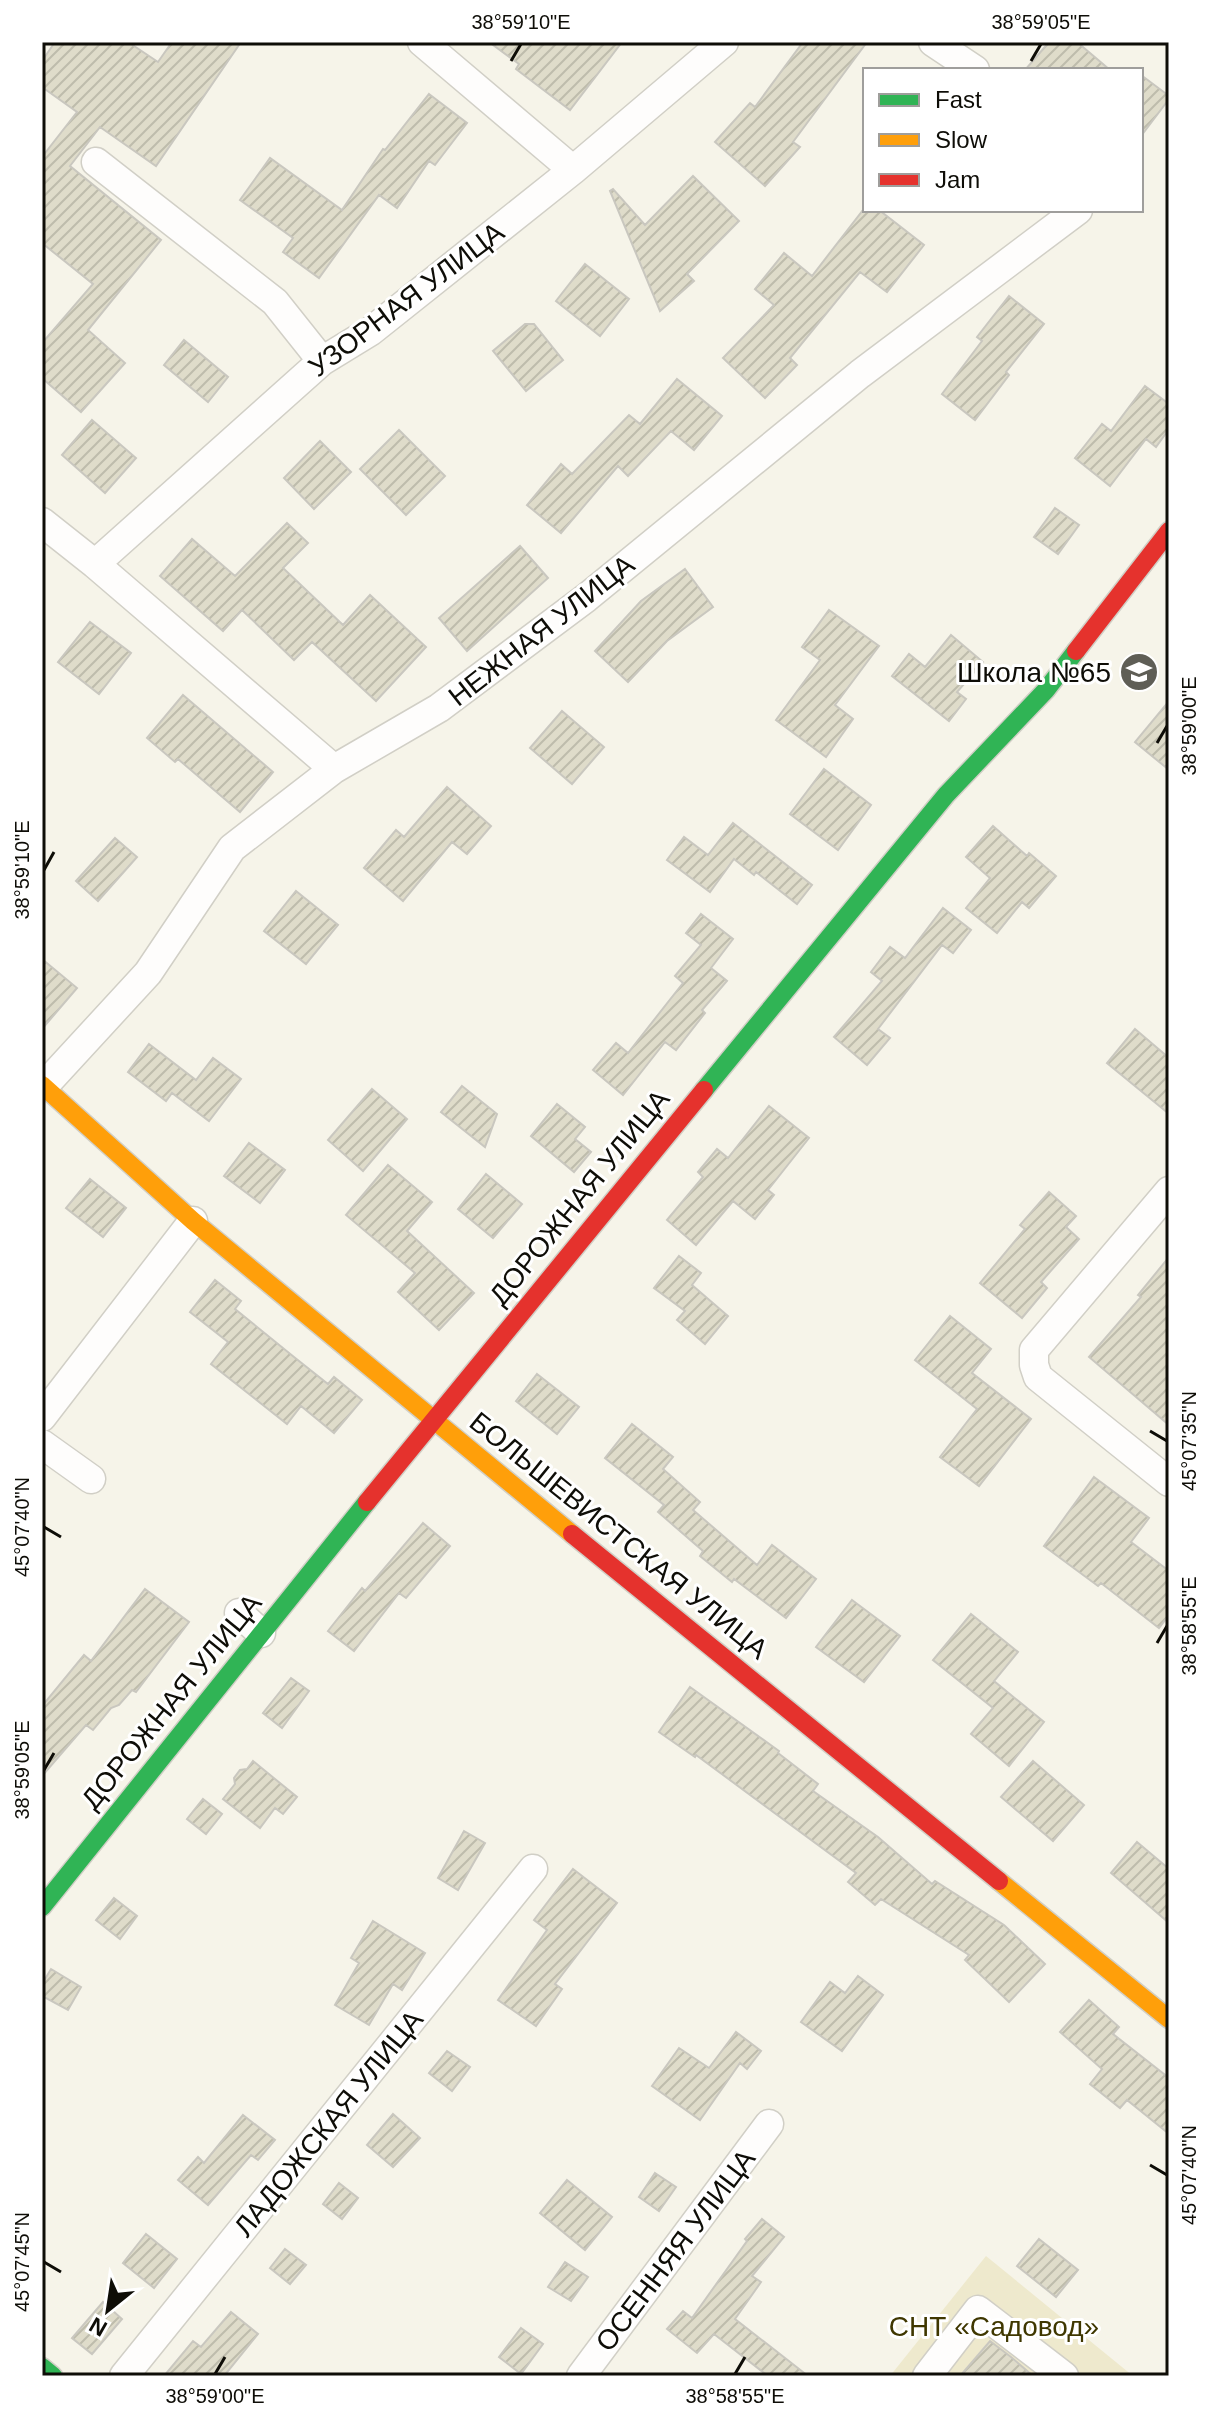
<svg xmlns="http://www.w3.org/2000/svg" width="1211" height="2418" font-family="Arial,sans-serif">
  <style>
    .green { fill: #eee9cd }
    .building { fill: url(#building-hatch); stroke: #c9c7bf; stroke-width: 2 }
    .lines { fill: none; stroke-linecap: round; stroke-linejoin: round }
    .street-casing { stroke: #d1cfc6; stroke-width: 31 }
    .fast-casing { stroke: #d1cfc6; stroke-width: 21 }
    .slow-casing { stroke: #d1cfc6; stroke-width: 21 }
    .jam-casing { stroke: #d1cfc6; stroke-width: 21 }
    .street { stroke: #fefdfc; stroke-width: 28 }
    .fast { stroke: #30b455; stroke-width: 18 }
    .slow { stroke: #ff9f0a; stroke-width: 18 }
    .jam { stroke: #e5322d; stroke-width: 18 }
    .ticks { fill: none; stroke: #0e0d07; stroke-width: 3 }
    .labels { text-anchor: middle; stroke-width: 6; stroke-linejoin: round; paint-order: stroke }
    .street-label { font-size: 28px; fill: #0e0d07; stroke: #fff }
    .poi-label { font-size: 28px; fill: #0e0d07; stroke: #fff; text-anchor: end }
    .park-label { font-size: 28px; fill: #3f3700; stroke: #fff }
    .neatline { fill: none; stroke: #0e0d07; stroke-width: 3 }
    .ticks-label { font-size: 20px; text-anchor: middle; fill: #0e0d07 }
  </style>
  <defs>
    <pattern id="building-hatch" width="6" height="6" patternUnits="userSpaceOnUse" patternTransform="scale(2)"><rect width="6" height="6" fill="#dfdcca"/><path d="M-1 1l2-2M0 6l6-6M5 7l2-2" fill="none" stroke="#bebcac"/></pattern>
  </defs>
  <rect width="100%" height="100%" fill="#f6f4e9"/>
  <path class="green" d="M986,2256L1133,2376H890Z"/>
  <path class="building" d="M55,42H128L158,62L172,42H241L156,166L100,127L70,166L161,240L88,330L125,363L81,412L42,378V343L93,284L42,243V157L77,112L42,87V61Z
    M489,42H622L570,110L516,69L519,64Z
    M803,42H867L793,142L800,147L765,186L715,142L750,103L755,107Z
    M1049,42H1077L1110,70H1025Z
    M1141,75L1169,96V99L1141,136Z
    M429,94L467,123L435,165L429,161L397,208L379,195L319,278L283,252L293,238L240,200L270,158L342,210L383,149L385,150Z
    M693,176L739,221L687,274L694,281L660,311L610,191L613,189L645,225Z
    M863,210H879L924,245L887,292L860,272L790,358L797,365L765,398L723,358L774,305L755,289L784,253L812,276Z
    M585,264L629,299L600,336L556,301Z
    M1009,296L1044,324L1006,372L1009,375L975,420L942,394L982,341L977,337Z
    M525,324H534L563,360L526,391L493,351Z
    M184,340L228,377L208,402L164,365Z
    M677,379L722,416L694,450L671,431L628,476L618,466L561,533L527,505L561,464L572,474L629,415L640,424Z
    M1145,386L1169,404V429L1156,447L1146,439L1110,486L1075,458L1102,424L1111,431Z
    M92,420L136,458L105,493L62,455Z
    M399,430L445,476L406,515L360,469Z
    M320,441L351,472L314,509L284,478Z
    M1055,508L1079,525L1058,554L1034,537Z
    M287,523L308,543L283,568L343,625L370,595L426,647L376,701L312,642L294,660L242,610L223,631L160,576L192,539L235,576Z
    M520,546L548,578L467,651L439,618Z
    M685,569L713,607L667,641L628,682L595,651L641,601Z
    M829,610L879,646L835,705L853,719L826,757L776,720L820,660L802,647Z
    M90,622L131,653L99,694L58,662Z
    M951,635L983,662L957,692L966,699L949,721L892,676L909,654L925,667Z
    M183,695L273,772L240,812L178,759L175,762L147,738Z
    M1169,701V770L1135,742Z
    M562,711L604,747L572,784L530,748Z
    M824,769L871,805L838,850L790,814Z
    M447,787L491,826L467,854L452,842L403,901L364,868L396,830L404,837Z
    M733,823L812,885L797,904L756,872L754,875L734,859L710,892L667,860L684,837L708,855Z
    M993,826L1027,856L1029,853L1056,876L1029,908L1022,902L997,933L966,908L990,878L966,857Z
    M115,838L137,857L98,901L76,881Z
    M296,891L338,925L306,964L264,931Z
    M943,908L971,930L953,953L942,945L878,1029L890,1038L867,1065L834,1037L882,981L871,972L890,947L905,958Z
    M701,914L733,939L711,968L727,981L702,1010L705,1013L676,1050L665,1042L623,1095L593,1070L616,1043L628,1053L683,983L675,976L701,945L686,933Z
    M42,959L77,988L42,1029Z
    M1135,1029L1169,1058V1114L1107,1063Z
    M149,1044L196,1080L213,1058L241,1079L209,1121L172,1093L166,1101L128,1072Z
    M462,1086L497,1114L485,1147L441,1112Z
    M372,1089L407,1119L363,1171L328,1140Z
    M557,1104L585,1127L575,1139L591,1152L574,1172L531,1136Z
    M769,1106L809,1138L768,1190L774,1195L755,1219L733,1201L696,1245L667,1220L703,1177L698,1172L717,1149L728,1158Z
    M249,1143L285,1170L260,1203L224,1176Z
    M388,1165L432,1202L407,1231L474,1293L439,1330L398,1292L415,1273L346,1215Z
    M486,1174L522,1204L493,1238L458,1209Z
    M90,1179L126,1208L103,1237L66,1208Z
    M1049,1192L1076,1216L1066,1227L1079,1239L1041,1282L1047,1288L1022,1318L980,1283L1025,1229L1020,1225Z
    M679,1256L701,1273L692,1285L728,1316L705,1344L677,1320L685,1311L654,1288Z
    M1169,1257V1425L1089,1357L1141,1297L1138,1295Z
    M215,1280L241,1301L235,1309L294,1357L328,1384L334,1377L362,1400L334,1433L301,1406L287,1424L211,1364L228,1342L190,1312Z
    M950,1316L991,1349L972,1373L1031,1419L979,1486L940,1457L977,1409L915,1360Z
    M537,1374L579,1407L557,1434L516,1401Z
    M632,1424L673,1457L663,1469L700,1502L693,1510L757,1565L772,1545L816,1579L786,1618L734,1579L732,1582L700,1556L703,1551L658,1512L664,1505L605,1458Z
    M1094,1477L1149,1518L1131,1542L1169,1571V1615L1159,1628L1101,1583L1098,1586L1044,1546Z
    M423,1523L450,1546L406,1598L399,1593L354,1651L328,1631L362,1588L365,1591Z
    M145,1589L189,1622L136,1692L132,1690L119,1705L111,1708L93,1730L86,1725L42,1776V1706L84,1655L91,1661Z
    M852,1600L900,1636L864,1682L816,1647Z
    M971,1614L1018,1652L994,1681L1044,1722L1009,1766L971,1734L993,1708L933,1660Z
    M291,1678L309,1691L282,1728L263,1713Z
    M690,1687L779,1751L778,1753L818,1784L813,1791L878,1837L932,1884L935,1881L1004,1925L1045,1964L1009,2002L965,1960L969,1955L881,1899L875,1905L848,1882L856,1873L696,1755L695,1757L659,1732Z
    M253,1761L297,1797L283,1814L275,1808L260,1828L223,1799L235,1784L234,1778L240,1770L247,1769Z
    M1033,1761L1084,1805L1053,1841L1001,1797Z
    M203,1799L222,1814L206,1834L187,1819Z
    M464,1831L485,1843L458,1890L438,1878Z
    M1137,1842L1169,1869V1923L1111,1873Z
    M573,1869L617,1903L555,1984L562,1989L536,2026L498,2000L547,1930L534,1920Z
    M114,1898L137,1916L120,1939L96,1920Z
    M373,1921L425,1953L402,1990L393,1984L369,2025L335,2005L359,1963L351,1958Z
    M51,1969L81,1987L68,2010L42,1996V1984Z
    M858,1976L883,1995L842,2051L801,2022L830,1982L845,1993Z
    M1089,2000L1119,2027L1113,2034L1169,2078V2134L1127,2100L1120,2108L1090,2084L1102,2069L1060,2032Z
    M736,2032L761,2051L747,2069L740,2063L700,2120L652,2086L679,2048L709,2068Z
    M447,2051L470,2067L452,2091L429,2073Z
    M393,2114L420,2138L393,2167L367,2145Z
    M243,2115L275,2140L258,2160L251,2155L208,2205L178,2180L198,2157L204,2163Z
    M655,2173L676,2187L659,2211L639,2197Z
    M567,2180L612,2217L585,2250L540,2213Z
    M339,2183L358,2198L342,2219L323,2204Z
    M762,2219L784,2237L752,2276L761,2282L735,2319L808,2376H768L714,2334L697,2353L667,2329L683,2311L692,2318L747,2241L745,2239Z
    M146,2234L177,2259L154,2288L123,2263Z
    M1039,2239L1078,2270L1056,2297L1017,2266Z
    M285,2249L306,2265L290,2284L270,2268Z
    M565,2262L588,2277L571,2301L548,2287Z
    M103,2302L122,2319L92,2354L72,2338Z
    M231,2312L258,2334L224,2376H164L193,2341L201,2347Z
    M521,2328L543,2344L521,2374L499,2357Z
    M990,2341L1011,2357L1033,2376H960Z"/>
  <g class="lines">
    <defs>
      <path id="street" d="M422,42L573,170
        M933,42L975,70
        M96,162L275,302L322,361
        M42,522L95,564L334,769
        M95,564L322,361L371,331L573,170L724,42
        M44,1086L148,973L232,848L334,769L439,708L586,598L860,374L1078,210
        M1169,1191L1034,1350V1365L1038,1377L1169,1482
        M42,1417L193,1221
        M42,1444L91,1479
        M239,1613L261,1633
        M124,2376L533,1869
        M581,2376L769,2124
        M927,2376L978,2310L1064,2376"/>
      <path id="fast" d="M704,1090L946,795L1046,690L1076,651
        M42,1907L367,1502
        M42,2367L53,2376"/>
      <path id="slow" d="M42,1085L193,1221L572,1534
        M999,1881L1169,2019"/>
      <path id="jam" d="M1076,651L1169,531
        M367,1502L704,1090
        M572,1534L999,1881"/>
    </defs>
    <use href="#street" class="street-casing"/>
    <use href="#fast" class="fast-casing"/>
    <use href="#slow" class="slow-casing"/>
    <use href="#jam" class="jam-casing"/>
    <use href="#street" class="street"/>
    <use href="#fast" class="fast"/>
    <use href="#slow" class="slow"/>
    <use href="#jam" class="jam"/>
  </g>
  <path class="ticks" d="M511,61L521,44M1031,61L1041,44M1157,743L1167,726M44,870L54,852M1150,1431L1167,1441M44,1527L61,1537M1157,1643L1167,1626M44,1770L54,1753M1150,2165L1167,2175M44,2262L61,2272M215,2374L225,2357M735,2374L745,2357"/>
  <defs>
    <symbol id="school-disc" viewBox="-11 -11 22 22"><circle r="9.5" fill="#5f5e56" stroke="#fff"/><path d="M0-5L7-2L0 1L-7-2ZM-4 1L0 2.5L4 1V4Q0 6-4 4Z" fill="#fff"/></symbol>
  </defs>
  <g fill-rule="evenodd">
    <use href="#school-disc" x="1117" y="650" width="44" height="44"/>
  </g>
  <g class="labels">
    <g class="street-label">
      <text transform="translate(406 299) rotate(-37)" y="10">УЗОРНАЯ УЛИЦА</text>
      <text transform="translate(541 630) rotate(-38)" y="10">НЕЖНАЯ УЛИЦА</text>
      <text transform="translate(579 1197) rotate(-51)" y="10">ДОРОЖНАЯ УЛИЦА</text>
      <text transform="translate(619 1535) rotate(39)" y="10">БОЛЬШЕВИСТСКАЯ УЛИЦА</text>
      <text transform="translate(171 1701) rotate(-51)" y="10">ДОРОЖНАЯ УЛИЦА</text>
      <text transform="translate(328 2123) rotate(-51)" y="10">ЛАДОЖСКАЯ УЛИЦА</text>
      <text transform="translate(675 2250) rotate(-53)" y="10">ОСЕННЯЯ УЛИЦА</text>
    </g>
    <g class="poi-label">
      <text x="1111" y="682">Школа №65</text>
    </g>
    <g class="park-label">
      <text x="994" y="2336">СНТ «Садовод»</text>
    </g>
  </g>
  <rect width="1211" height="2418" fill="none" stroke="#ffffff" stroke-width="88"/>
  <rect x="863" y="68" width="280" height="144" fill="#ffffff" stroke="#9f9e9c" stroke-width="2"/>
  <rect x="879" y="94" width="40" height="12" fill="#30b455" stroke="#9f9e9c" stroke-width="2"/>
  <text x="935" y="108" font-size="24" fill="#0e0d07">Fast</text>
  <rect x="879" y="134" width="40" height="12" fill="#ff9f0a" stroke="#9f9e9c" stroke-width="2"/>
  <text x="935" y="148" font-size="24" fill="#0e0d07">Slow</text>
  <rect x="879" y="174" width="40" height="12" fill="#e5322d" stroke="#9f9e9c" stroke-width="2"/>
  <text x="935" y="188" font-size="24" fill="#0e0d07">Jam</text>
  <g transform="translate(108 2310) rotate(210)" stroke="#ffffff" stroke-width="6" paint-order="stroke">
  <path d="M0-6L14 30L0 20L-14 30Z" fill="#0e0d07"/>
  <text y="-12" font-size="22" font-weight="bold" text-anchor="middle" fill="#0e0d07">N</text>
  </g>
  <rect x="44" y="44" width="1123" height="2330" class="neatline"/>
  <g class="ticks-label">
    <text x="521" y="29">38°59'10"E</text>
    <text x="1041" y="29">38°59'05"E</text>
    <text transform="translate(1189 726) rotate(-90)" y="7">38°59'00"E</text>
    <text transform="translate(22 870) rotate(-90)" y="7">38°59'10"E</text>
    <text transform="translate(1189 1441) rotate(-90)" y="7">45°07'35"N</text>
    <text transform="translate(22 1527) rotate(-90)" y="7">45°07'40"N</text>
    <text transform="translate(1189 1626) rotate(-90)" y="7">38°58'55"E</text>
    <text transform="translate(22 1770) rotate(-90)" y="7">38°59'05"E</text>
    <text transform="translate(1189 2175) rotate(-90)" y="7">45°07'40"N</text>
    <text transform="translate(22 2262) rotate(-90)" y="7">45°07'45"N</text>
    <text x="215" y="2403">38°59'00"E</text>
    <text x="735" y="2403">38°58'55"E</text>
  </g>
</svg>
